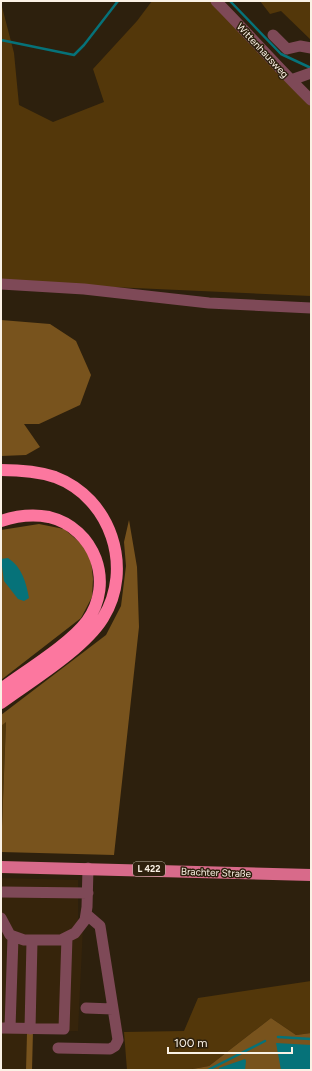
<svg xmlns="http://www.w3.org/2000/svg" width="312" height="1071" font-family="Figtree,sans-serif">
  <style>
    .built { fill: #36240b }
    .green { fill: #53370a }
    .forest { fill: #78531d }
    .water { fill: #067279 }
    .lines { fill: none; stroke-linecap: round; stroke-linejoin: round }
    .stream { stroke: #067279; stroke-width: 2.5 }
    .minor { stroke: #7e4957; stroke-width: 11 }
    .major { stroke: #d86a8a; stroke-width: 12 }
    .highway { stroke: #fc779f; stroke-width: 12 }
    .labels { text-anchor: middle; stroke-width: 3; stroke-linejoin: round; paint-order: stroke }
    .shield { fill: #2d200d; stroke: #bcb2a4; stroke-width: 1 }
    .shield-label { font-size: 9px; font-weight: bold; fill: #faf1e5 }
    .street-label { font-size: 10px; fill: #faf1e5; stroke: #2d200d }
  </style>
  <rect width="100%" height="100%" fill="#2d200d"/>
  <path class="built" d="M1,878L78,880V920L83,927L78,1031L27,1032L26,1070H1Z"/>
  <path class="green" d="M152,1H210L311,103V296L1,282V3L14,53L19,105L53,122L104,102L93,69L137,21Z
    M260,1H311V40L281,11L270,14Z
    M6,721L1,850V726Z
    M311,981V1033L296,1035L271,1018L209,1066L187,1070H127L124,1032L184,1031L198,998Z"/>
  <path class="forest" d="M1,320L50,324L76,341L91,375L80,405L39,424H24L40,447L26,455L1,456Z
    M129,520L137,567L139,627L114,855L1,852L6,722L1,726V715L106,635L121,606L126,566L124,542Z
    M39,524L64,529L83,545L91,560L93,579L92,597L81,618L1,680V530Z
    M271,1018L296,1035L311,1033V1070H187L209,1066Z
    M33,1031L32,1070H26L27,1032Z"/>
  <path class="water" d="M8,558C22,567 26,582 29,598L24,601L18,599L4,581L1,559Z
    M276,1043L311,1045V1070H281Z
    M245,1059L246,1061L245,1070H219V1068Z"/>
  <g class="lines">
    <path class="stream" d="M230,1L281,54L311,68
      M1,40L74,55L84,45L118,1
      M278,1037L311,1039
      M208,1070L265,1041"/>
    <path class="minor" d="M216,1C248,33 278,68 311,100
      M273,35L287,49L300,46L311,48
      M291,80L311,73
      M1,284L84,289L209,303L311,308
      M1,892L88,893
      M1,918L10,935L24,940H61L75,933L85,920L87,907L88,868
      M86,1008L113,1009
      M1,1028L64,1029L67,937
      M10,1028L13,937
      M30,1029L32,941
      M58,1048L110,1049L115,1046L118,1040L100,926L86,914"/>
    <path class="major" d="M1,867L311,875"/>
    <path class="highway" d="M1,470C19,470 37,471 55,477C111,498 134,568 103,618C84,649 31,681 1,703
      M1,521C16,516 33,514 49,517C95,528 115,583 87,621C70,644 25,671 1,689"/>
  </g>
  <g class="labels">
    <rect class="shield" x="133" y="862" width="32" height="14" rx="3"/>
    <g class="shield-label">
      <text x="149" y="872">L 422</text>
    </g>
    <g class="street-label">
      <text transform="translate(263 50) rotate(47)" y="4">Wittenhausweg</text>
      <text transform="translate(216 872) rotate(2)" y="4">Brachter Straße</text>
    </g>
  </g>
  <rect width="312" height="1071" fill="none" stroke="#faf1e5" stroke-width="4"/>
  <path d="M168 1047v6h124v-6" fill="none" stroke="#faf1e5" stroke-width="2"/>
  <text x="174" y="1047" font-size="12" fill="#faf1e5" stroke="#2d200d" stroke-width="3" paint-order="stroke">100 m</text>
</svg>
